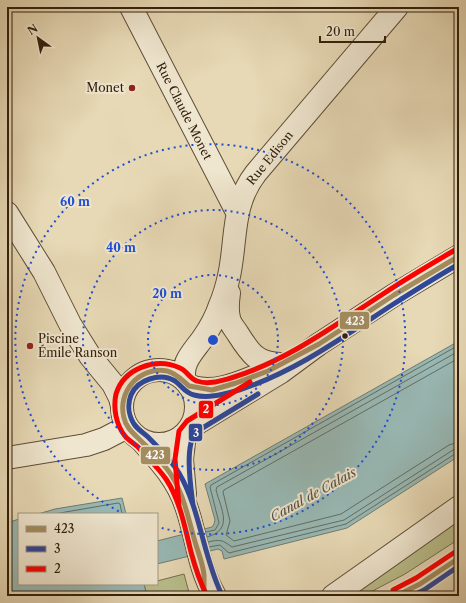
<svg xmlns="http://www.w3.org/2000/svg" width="466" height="603" font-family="'Libre Caslon Text',serif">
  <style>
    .green { fill: #b9be8b; stroke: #766f4c }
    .water { fill: #98b9b5; stroke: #6f7c72 }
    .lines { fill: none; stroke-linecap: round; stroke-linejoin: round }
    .shore { stroke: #656c62; stroke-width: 1 }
    .minor-casing { stroke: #5f4e38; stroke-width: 24 }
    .minor { stroke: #efe6cf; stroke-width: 22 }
    .bus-1-casing { stroke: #efe6cf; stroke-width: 8 }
    .bus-2-casing { stroke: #efe6cf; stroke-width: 8 }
    .bus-3-casing { stroke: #efe6cf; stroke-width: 8 }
    .bus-1 { stroke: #a38c5e; stroke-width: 5 }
    .bus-2 { stroke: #2e4799; stroke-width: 5 }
    .bus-3 { stroke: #fe0000; stroke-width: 5 }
    .ring { fill: none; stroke: #1d4ed8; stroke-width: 2; stroke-dasharray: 2 4 }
    .poi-dot { fill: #8f2418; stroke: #efe6cf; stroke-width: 1.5 }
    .bus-dot { fill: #32200e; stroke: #efe6cf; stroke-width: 1.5 }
    .labels { text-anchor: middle; stroke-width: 4; stroke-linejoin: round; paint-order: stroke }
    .poi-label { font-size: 12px; fill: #32200e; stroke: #efe6cf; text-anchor: end }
    .street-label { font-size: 12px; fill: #32200e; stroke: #efe6cf }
    .water-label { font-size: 13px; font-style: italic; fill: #514e40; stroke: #efe6cf }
    .centre { fill: #1d4ed8; stroke: #efe6cf; stroke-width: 2 }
    .ring-label { font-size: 12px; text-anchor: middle; font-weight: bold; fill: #1d4ed8; stroke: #efe6cf; stroke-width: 4; stroke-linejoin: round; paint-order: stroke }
    .line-badge { stroke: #efe6cf; stroke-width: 1.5 }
    .badge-label { font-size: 11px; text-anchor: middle; font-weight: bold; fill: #fff }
  </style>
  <rect width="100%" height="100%" fill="#e7d9b5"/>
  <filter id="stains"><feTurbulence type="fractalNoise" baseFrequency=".005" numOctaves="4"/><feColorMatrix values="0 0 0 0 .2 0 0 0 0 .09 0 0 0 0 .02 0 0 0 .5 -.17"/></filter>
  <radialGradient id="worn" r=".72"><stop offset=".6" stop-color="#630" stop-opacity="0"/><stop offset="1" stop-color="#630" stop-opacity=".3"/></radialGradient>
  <path class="green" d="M459,513V539L405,574L363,596H342Z
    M184,574L190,596H147L144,584H157V581Z"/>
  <path class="water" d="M459,341V456L347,528L224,559L222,551L218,549L157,564V541L212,527L214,524L215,520L205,484Z
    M122,498L126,514H38L55,509Z
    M19,519V584H144L147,596H7V523Z"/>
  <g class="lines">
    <path class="shore" d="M459,358L224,490L223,492L230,521L226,535L234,541L341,514L449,445L459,442
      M54,514L118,503L120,504L122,514
      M206,532L215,530L219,523L210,487L211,485L459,345
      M207,537C234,530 221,509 216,490L217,487L459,351
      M208,542C221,539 222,540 232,547L344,520L453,450L459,448
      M209,547L220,545L229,553L346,524L455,454L459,453"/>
    <defs>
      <path id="minor" d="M131,7L238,214
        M7,213L44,272L70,324L90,356L113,384L120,398L122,406
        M229,293C228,300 227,310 229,318C230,324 235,329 238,334C250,353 257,364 281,364
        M122 407a37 37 0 1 1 74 0a37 37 0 1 1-74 0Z
        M185,381C180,363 194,351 203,338C210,328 216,317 220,305C224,296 227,285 229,276C237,239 231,205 256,173L397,7
        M189,386C213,394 236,384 258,375
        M191,427L281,372L319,344L394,295L459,256
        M185,434L182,459L185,494
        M140,439C159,460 177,479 186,506C197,537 198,567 215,596
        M7,458L86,445L104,439L127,427
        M333,596L459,507"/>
    </defs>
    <use href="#minor" class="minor-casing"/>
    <use href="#minor" class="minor"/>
    <defs>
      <path id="bus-1" d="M189,386C182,380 176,373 167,371C139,366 117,392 124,418C126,429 137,436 144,444C152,451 160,460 167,469C184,491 188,519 196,545C199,555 203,564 204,575C204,582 204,589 204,596
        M189,386L212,390L236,383L268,371L319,344L394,295L459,256
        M396,596L420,584L459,558"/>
      <path id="bus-2" d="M193,505C191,488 184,446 196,432L258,394
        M221,593C203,555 200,509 179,473C171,460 159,448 148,437C143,432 138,430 134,424C129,416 127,405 131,395C137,380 160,372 175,381C182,386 185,393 194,395C209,399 224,394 239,390C295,372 343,337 392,305C414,291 436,277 459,264
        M412,596L424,590L459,566"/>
      <path id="bus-3" d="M179,507L175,459L179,431L187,421L250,382
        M393,590L416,578L455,552
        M207,596C200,582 195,567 191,552C185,528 180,500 166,479C158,468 148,458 139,448C135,444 129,441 125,436C116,425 113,408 116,394C124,368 156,357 180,368C187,371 190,379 197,381C208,385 220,381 231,378C287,361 335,325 383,294C407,278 431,264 455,250"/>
    </defs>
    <use href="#bus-1" class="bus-1-casing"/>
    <use href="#bus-2" class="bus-2-casing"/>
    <use href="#bus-3" class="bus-3-casing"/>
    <use href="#bus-1" class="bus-1"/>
    <use href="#bus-2" class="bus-2"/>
    <use href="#bus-3" class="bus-3"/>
  </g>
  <g class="ring">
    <circle cx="213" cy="340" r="65"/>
    <circle cx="213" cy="340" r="130"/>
    <path d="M124 514A195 195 0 1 1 158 527"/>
  </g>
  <g class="poi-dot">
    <circle cx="132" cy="88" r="4"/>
    <circle cx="30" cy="346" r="4"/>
  </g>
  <circle class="bus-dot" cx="345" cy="336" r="3.5"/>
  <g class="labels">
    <g class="poi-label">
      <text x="124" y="92">Monet</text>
      <text x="38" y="343" text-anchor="start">Piscine<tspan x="38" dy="14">Émile Ranson</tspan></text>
    </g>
    <g class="street-label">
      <text transform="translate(184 111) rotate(63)" y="4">Rue Claude Monet</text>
      <text transform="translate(270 158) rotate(-51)" y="4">Rue Edison</text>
    </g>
    <g class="water-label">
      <text transform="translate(313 494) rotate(-29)" y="5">Canal de Calais</text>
    </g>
  </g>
  <circle cx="213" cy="340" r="6" class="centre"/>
  <g class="ring-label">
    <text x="75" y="206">60 m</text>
    <text x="121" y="252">40 m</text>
    <text x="167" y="298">20 m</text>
  </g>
  <g class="line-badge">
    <rect x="339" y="311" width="31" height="19" rx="4" fill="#a38c5e"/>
    <rect x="198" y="400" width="16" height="19" rx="4" fill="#fe0000"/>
    <rect x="188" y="423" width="15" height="19" rx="4" fill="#2e4799"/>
    <rect x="140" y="446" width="31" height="19" rx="4" fill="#a38c5e"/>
  </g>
  <g class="badge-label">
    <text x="355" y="325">423</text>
    <text x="206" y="413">2</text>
    <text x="196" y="437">3</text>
    <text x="155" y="459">423</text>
  </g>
  <rect width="466" height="603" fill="none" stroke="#e7d9b5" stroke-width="24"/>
  <rect x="8" y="8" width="450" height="587" fill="none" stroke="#32200e" stroke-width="2"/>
  <rect x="12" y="12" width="442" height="579" fill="none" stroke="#32200e"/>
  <rect x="18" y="513" width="140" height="72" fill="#efe6cf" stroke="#a39782"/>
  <rect x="26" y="526" width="20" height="6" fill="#a38c5e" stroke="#a39782"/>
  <text x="54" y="533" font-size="12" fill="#32200e">423</text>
  <rect x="26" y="546" width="20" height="6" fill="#2e4799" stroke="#a39782"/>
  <text x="54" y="553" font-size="12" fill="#32200e">3</text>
  <rect x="26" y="566" width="20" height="6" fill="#fe0000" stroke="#a39782"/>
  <text x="54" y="573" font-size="12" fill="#32200e">2</text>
  <g transform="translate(38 38) rotate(327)" stroke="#efe6cf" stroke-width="3" paint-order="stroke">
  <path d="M0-3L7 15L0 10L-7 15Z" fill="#32200e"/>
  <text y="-6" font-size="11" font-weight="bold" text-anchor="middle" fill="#32200e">N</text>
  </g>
  <path d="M320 36v6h65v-6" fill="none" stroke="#32200e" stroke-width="2"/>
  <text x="326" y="36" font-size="12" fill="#32200e" stroke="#efe6cf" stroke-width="3" paint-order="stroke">20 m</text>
  <rect width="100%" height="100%" filter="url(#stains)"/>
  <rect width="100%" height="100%" fill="url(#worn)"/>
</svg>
